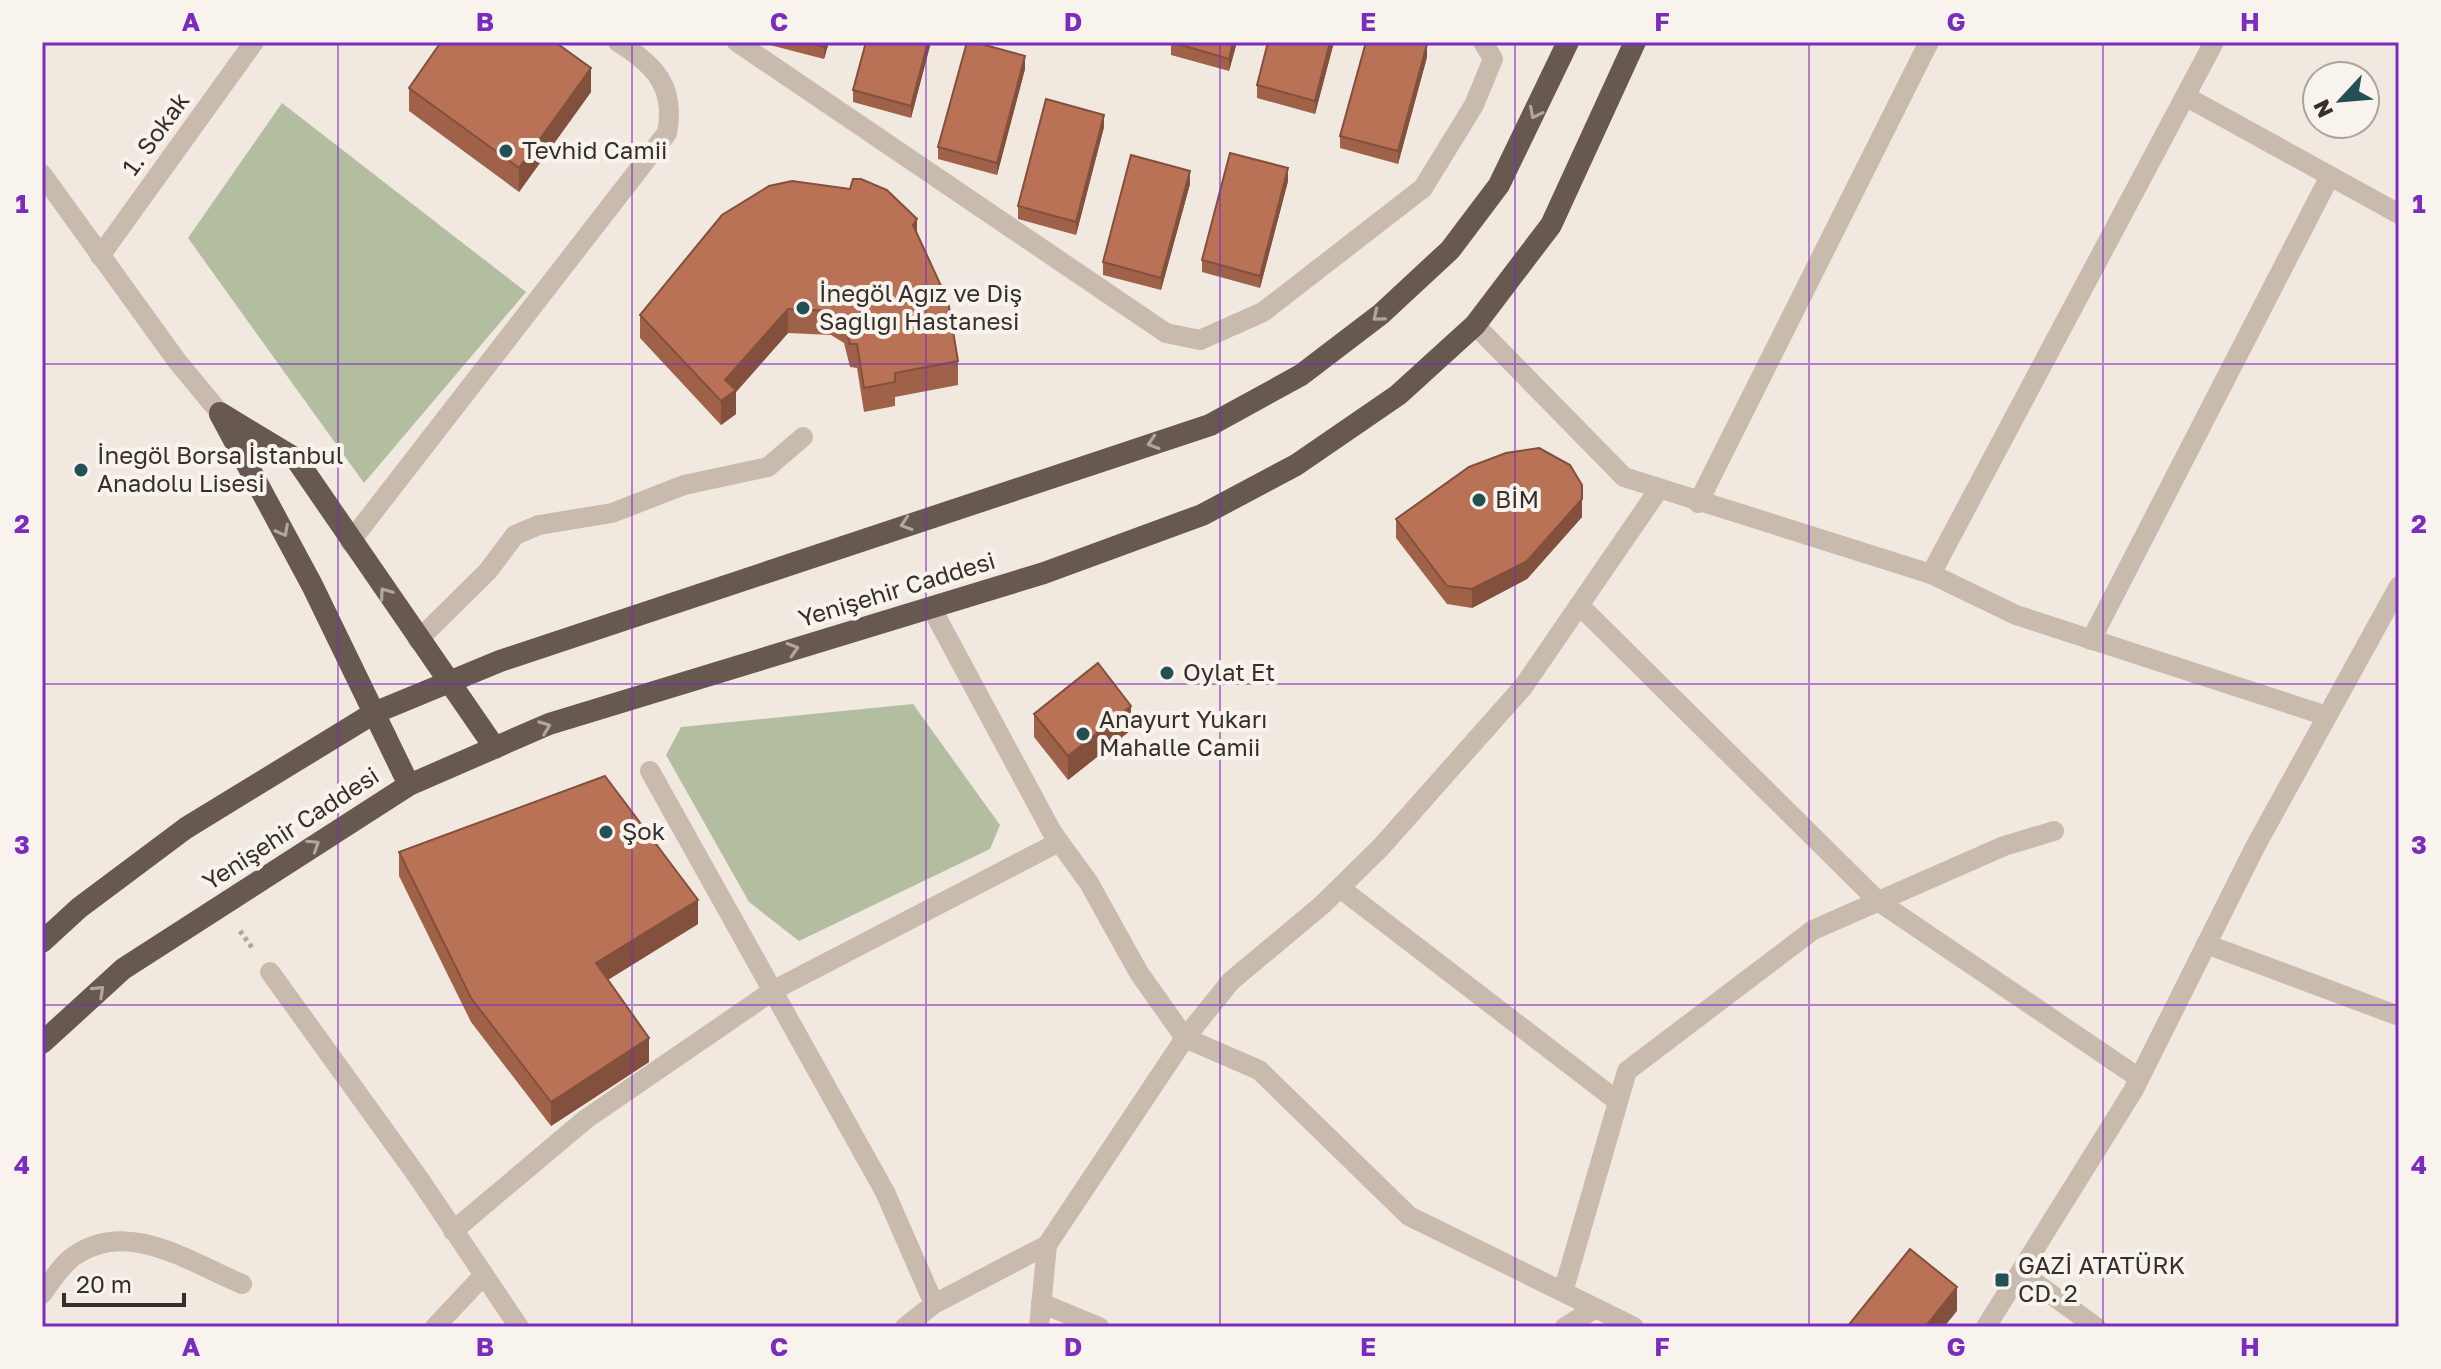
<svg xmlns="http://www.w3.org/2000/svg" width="2441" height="1369" font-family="'Golos Text',sans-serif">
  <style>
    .green { fill: #b3bea1 }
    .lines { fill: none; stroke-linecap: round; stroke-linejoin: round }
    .path { stroke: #b3a597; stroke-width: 5; stroke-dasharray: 4 4; stroke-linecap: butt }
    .service { stroke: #c8baad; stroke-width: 20 }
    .minor { stroke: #c8baad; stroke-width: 20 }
    .tertiary { stroke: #c8baad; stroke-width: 20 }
    .trunk { stroke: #675850; stroke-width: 22 }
    .wall { fill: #9f6249 }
    .shaded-wall { fill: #82503c }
    .building { fill: #b97255; stroke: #82503c; stroke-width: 2 }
    .oneway { stroke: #b0a69e }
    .grid { fill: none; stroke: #7b2cbf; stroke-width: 2; stroke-opacity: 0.55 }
    .poi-dot { fill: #244f54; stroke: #f8f3ec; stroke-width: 3 }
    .labels { text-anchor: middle; stroke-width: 8; stroke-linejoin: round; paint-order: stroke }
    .street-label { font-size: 24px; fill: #372f2b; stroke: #f8f3ec }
    .poi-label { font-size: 24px; fill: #372f2b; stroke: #f8f3ec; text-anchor: start }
    .neatline { fill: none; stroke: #7b2cbf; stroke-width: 3 }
    .grid-label { font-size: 26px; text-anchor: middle; font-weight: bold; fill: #7b2cbf }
  </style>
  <rect width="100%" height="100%" fill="#f1e9e0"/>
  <path class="green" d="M282,103L526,292L364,483L188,238Z
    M913,704L1000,825L990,849L799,941L749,902L666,755L681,727Z"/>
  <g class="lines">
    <path class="path" d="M240,931L253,949"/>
    <path class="service" d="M737,42L1166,333L1200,340L1263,312L1423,188L1474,105L1493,59L1483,42
      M350,542L667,133C676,87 655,65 618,42
      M418,640L488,571L515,535L539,525L612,513L684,485L768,467L803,437
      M42,1294C51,1282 61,1265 74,1256C128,1218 191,1263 242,1284"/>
    <path class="minor" d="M2185,96L2399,214
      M100,256L254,42
      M1475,325L1624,477L1931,574L2016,615L2327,716
      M1698,503L1929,42
      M1931,574L2214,42
      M1580,606L1878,901L2139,1078
      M931,607L1052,832L1089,883L1139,973L1185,1038L1259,1070L1409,1216L1634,1327
      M2091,640L2330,176
      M650,771L885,1192L934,1304
      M1340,888L1616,1100
      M2206,944L2399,1016
      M270,972L418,1177L519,1327
      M453,1231L586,1119L774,990L1059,842
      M2022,1273L2096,1327
      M1563,1292L1627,1071L1813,930L2004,846L2054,831
      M1041,1303L1099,1327
      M435,1327L483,1276
      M905,1327L934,1304L1047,1245
      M1039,1327L1047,1245L1185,1038L1231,981L1322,905L1381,847L1523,687L1659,489
      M1565,1327L1596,1308"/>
    <path class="tertiary" d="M42,174L177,361L220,413
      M1986,1327L2133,1091L2255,847L2399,586"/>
    <path class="trunk" d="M220,413L296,459L495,748
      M220,414L312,585L409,785
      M42,942L79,908L186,828L374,713L500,661L1210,425L1301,375L1381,314L1450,250L1499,185L1568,42
      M42,1043L123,969L409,785L549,724L1044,573L1202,515L1296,465L1398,395L1475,325L1551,225L1635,42"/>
  </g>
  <path class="wall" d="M766,42H829L824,59L766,44Z
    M931,42L911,118L853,102V90Z
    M1171,42H1237L1229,71L1171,55Z
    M1268,42H1334L1315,114L1257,98V85Z
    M1427,57L1398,164L1340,148V136Z
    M1025,69L997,175L938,159V147Z
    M409,88L591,92L519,192L409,111Z
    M1104,127L1076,235L1018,219V206Z
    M1288,181L1260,288L1202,272V260Z
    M1190,184L1161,290L1103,275V262Z
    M850,189L917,235L958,361V385L895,397V406L864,412L857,368L850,367L844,343L831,335L788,333L736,392V414L721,425L640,338V315Z
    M1582,517L1527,579L1472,608L1447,604L1396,538V519Z
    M1034,714L1131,730L1068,780L1034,737Z
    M399,852L698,924L608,980L649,1062L551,1126L471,1022L399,876Z"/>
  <path class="shaded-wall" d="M826,42H829L824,59V47Z
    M928,42H931L911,118V106Z
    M1233,42H1237L1229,71V59Z
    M1330,42H1334L1315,114V101Z
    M1427,44V57L1398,164V151Z
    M1025,56V69L997,175V163Z
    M591,68V92L519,192V168Z
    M1104,115V127L1076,235V222Z
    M1288,168V181L1260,288V276Z
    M1190,171V184L1161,290V278Z
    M917,219V243L913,225Z
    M788,309V333L736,392V414L721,425V401L725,380Z
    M1582,485V517L1527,579L1472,608V589Z
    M1131,706V730L1068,780V756Z
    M698,900V924L596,987V963Z
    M649,1038V1062L551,1126V1102Z
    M1957,1287V1311L1944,1327H1925Z"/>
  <path class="building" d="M441,42H555L591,68L519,168L409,88Z
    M807,42H826L824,47Z
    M866,42H928L911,106L853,90Z
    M967,42H974L1025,56L997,163L938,147Z
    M1171,42H1233L1229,59Z
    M1268,42H1330L1315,101L1257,85Z
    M1366,42H1418L1427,44L1398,151L1340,136Z
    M1046,99L1104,115L1076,222L1018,206Z
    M1230,153L1288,168L1260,276L1202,260Z
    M1131,155L1190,171L1161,278L1103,262Z
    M853,179H861L887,190L917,219L913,225L948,301L958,361L895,373V382L864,388L857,344H850L844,320L831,311L788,309L725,380L736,390L721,401L640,315L722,215L769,186L792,181L850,189Z
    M1539,448L1570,465L1582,485V499L1527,561L1472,589L1447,586L1396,519L1469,467L1506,453Z
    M1098,663L1131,706L1068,756L1034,714Z
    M605,776L698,900L596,963L649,1038L551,1102L471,998L399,852Z
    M1910,1249L1957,1287L1925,1327H1847Z"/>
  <defs><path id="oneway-chevron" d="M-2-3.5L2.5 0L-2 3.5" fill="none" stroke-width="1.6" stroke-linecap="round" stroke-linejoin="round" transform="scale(2)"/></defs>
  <g class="oneway">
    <use href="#oneway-chevron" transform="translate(1535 113) rotate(117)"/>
    <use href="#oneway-chevron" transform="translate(1378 316) rotate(141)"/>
    <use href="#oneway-chevron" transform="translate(1153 443) rotate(162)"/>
    <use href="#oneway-chevron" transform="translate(906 524) rotate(162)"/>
    <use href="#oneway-chevron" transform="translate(283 531) rotate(62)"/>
    <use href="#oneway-chevron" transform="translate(385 593) rotate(-125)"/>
    <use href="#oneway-chevron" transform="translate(793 649) rotate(-17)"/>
    <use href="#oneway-chevron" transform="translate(545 727) rotate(-21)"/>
    <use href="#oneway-chevron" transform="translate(314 845) rotate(-33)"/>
    <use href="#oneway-chevron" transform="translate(99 991) rotate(-43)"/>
  </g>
  <path class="grid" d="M338,42V1327M632,42V1327M926,42V1327M1220,42V1327M1515,42V1327M1809,42V1327M2103,42V1327M42,364H2399M42,684H2399M42,1005H2399"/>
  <g class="poi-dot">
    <circle cx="506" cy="151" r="8"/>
    <circle cx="803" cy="308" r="8"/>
    <circle cx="81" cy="470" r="8"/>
    <circle cx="1479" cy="500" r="8"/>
    <circle cx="1167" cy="673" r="8"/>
    <circle cx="1083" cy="734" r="8"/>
    <circle cx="606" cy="832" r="8"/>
    <rect x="1994" y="1272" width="16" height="16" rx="4"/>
  </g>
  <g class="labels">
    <g class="street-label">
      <text transform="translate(156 134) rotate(-54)" y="8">1. Sokak</text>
      <text transform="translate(897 590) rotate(-17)" y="8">Yenişehir Caddesi</text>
      <text transform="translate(291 829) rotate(-33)" y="8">Yenişehir Caddesi</text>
    </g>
    <g class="poi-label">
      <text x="522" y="159">Tevhid Camii</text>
      <text x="819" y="302">İnegöl Ağız ve Diş<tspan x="819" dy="28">Sağlığı Hastanesi</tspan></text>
      <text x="97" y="464">İnegöl Borsa İstanbul<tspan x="97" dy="28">Anadolu Lisesi</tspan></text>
      <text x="1495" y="508">BİM</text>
      <text x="1183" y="681">Oylat Et</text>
      <text x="1099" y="728">Anayurt Yukarı<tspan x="1099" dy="28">Mahalle Camii</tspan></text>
      <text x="622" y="840">Şok</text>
      <text x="2018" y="1274">GAZİ ATATÜRK<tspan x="2018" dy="28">CD. 2</tspan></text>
    </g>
  </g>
  <rect width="2441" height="1369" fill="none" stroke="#f8f3ec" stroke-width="88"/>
  <g transform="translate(2341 100) rotate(244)"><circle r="38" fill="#f8f3ec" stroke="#aba59f" stroke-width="2"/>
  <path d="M0-6L14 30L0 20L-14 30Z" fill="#244f54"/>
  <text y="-12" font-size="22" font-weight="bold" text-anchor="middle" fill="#372f2b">N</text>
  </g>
  <path d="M64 1293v12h120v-12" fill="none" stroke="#372f2b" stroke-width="4"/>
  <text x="76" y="1293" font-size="24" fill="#372f2b" stroke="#f8f3ec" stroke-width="6" paint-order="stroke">20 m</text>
  <rect x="44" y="44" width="2353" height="1281" class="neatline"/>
  <g class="grid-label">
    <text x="191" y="31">A</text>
    <text x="485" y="31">B</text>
    <text x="779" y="31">C</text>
    <text x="1073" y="31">D</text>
    <text x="1368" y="31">E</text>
    <text x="1662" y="31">F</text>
    <text x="1956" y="31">G</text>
    <text x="2250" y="31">H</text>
    <text x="22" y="213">1</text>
    <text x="2419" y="213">1</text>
    <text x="22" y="533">2</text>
    <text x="2419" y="533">2</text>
    <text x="22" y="854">3</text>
    <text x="2419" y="854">3</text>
    <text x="22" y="1174">4</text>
    <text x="2419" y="1174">4</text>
    <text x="191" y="1356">A</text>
    <text x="485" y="1356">B</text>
    <text x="779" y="1356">C</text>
    <text x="1073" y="1356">D</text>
    <text x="1368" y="1356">E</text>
    <text x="1662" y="1356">F</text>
    <text x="1956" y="1356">G</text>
    <text x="2250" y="1356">H</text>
  </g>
</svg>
